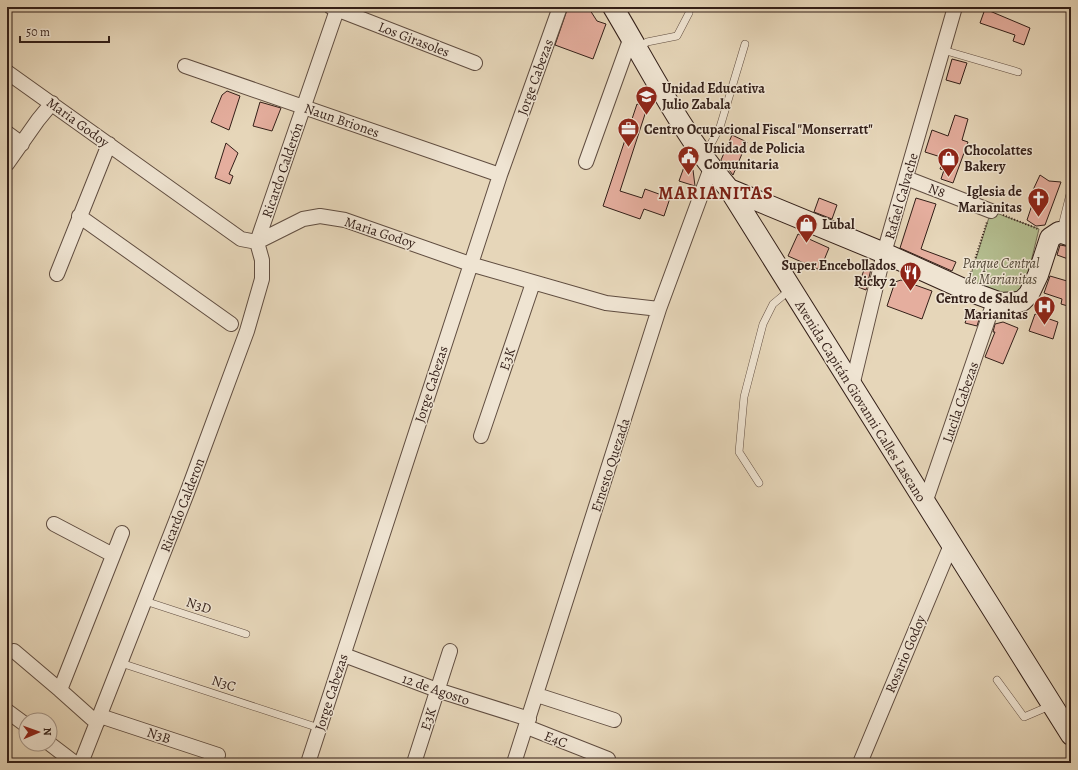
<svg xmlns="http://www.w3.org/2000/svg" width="1078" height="770" font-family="Alegreya,serif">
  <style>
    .green { fill: #b4be90; stroke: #746e54 }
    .building { fill: #e5ae9e; stroke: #331f18 }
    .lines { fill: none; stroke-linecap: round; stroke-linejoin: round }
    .lane-casing { stroke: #604d40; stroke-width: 8 }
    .street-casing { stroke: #604d40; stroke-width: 16 }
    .secondary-casing { stroke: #331f18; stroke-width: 22 }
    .path { stroke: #331f18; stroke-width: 2; stroke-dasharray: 1 2; stroke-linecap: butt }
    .lane { stroke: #efe4d2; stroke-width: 7 }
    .street { stroke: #efe4d2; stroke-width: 14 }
    .secondary { stroke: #efe4d2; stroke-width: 20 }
    .labels { text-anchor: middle; stroke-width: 3; stroke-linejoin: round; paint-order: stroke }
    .street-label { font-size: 14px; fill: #331f18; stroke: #efe4d2 }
    .poi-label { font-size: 14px; font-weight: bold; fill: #331f18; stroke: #efe4d2; text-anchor: start }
    .park-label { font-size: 14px; font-style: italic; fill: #534736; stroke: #efe4d2 }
    .district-label { font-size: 18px; font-weight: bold; letter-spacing: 1px; fill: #7a1f14; stroke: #efe4d2 }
  </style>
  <rect width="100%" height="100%" fill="#e6d6b9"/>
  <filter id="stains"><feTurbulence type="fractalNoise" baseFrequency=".005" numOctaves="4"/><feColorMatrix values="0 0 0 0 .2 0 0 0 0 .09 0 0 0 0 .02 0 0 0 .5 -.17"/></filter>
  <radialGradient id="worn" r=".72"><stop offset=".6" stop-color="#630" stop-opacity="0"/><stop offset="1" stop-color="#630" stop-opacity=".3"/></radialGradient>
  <path class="green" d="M991,211L1039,229L1026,282L1017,296L967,287Z"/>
  <path class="building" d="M568,7H588L597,21L606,24L593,59L555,45Z
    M985,9L1030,28L1024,45L1013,41L1015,35L980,23Z
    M952,59L967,63L960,84L946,80Z
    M227,91L240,96L229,130L211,122L222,95Z
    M260,102L281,108L272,131L253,126Z
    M637,104L647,108L620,191L642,198L645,189L670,198L664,216L644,209L640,219L603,206Z
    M955,115L968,119L962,140L968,142L953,183L941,179L944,170L940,169L944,158L925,152L932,130L948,136Z
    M732,135L747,142L733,175L721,160Z
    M226,143L238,153L229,174L233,176L230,184L215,178Z
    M684,167L693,170L695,186L679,181Z
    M1040,175L1049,181L1061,182L1045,225L1036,226L1027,220L1035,196L1033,190Z
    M819,198L837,205L832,219L814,212Z
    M916,198L936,204L921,249L956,262L952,271L900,248Z
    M798,234L829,248L820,270L788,256Z
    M1060,245L1071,247V260L1057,255Z
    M865,267L871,269L866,290L858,287Z
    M1050,276L1067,281L1068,277L1071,278V307L1061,304L1062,299L1044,293Z
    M901,280L932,291L922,319L887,306L895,282Z
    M970,309L981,313L977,326L965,323Z
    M1035,314L1058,322L1053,339L1029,331Z
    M1003,322L1018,328L1003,364L985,357L995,332H993L995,324Z"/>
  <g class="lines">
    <defs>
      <path id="lane" d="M638,48L647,42L677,36L689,13
        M943,50L1018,72
        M705,155L720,127L745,44
        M1061,230L1071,190
        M759,483L739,452L744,397L763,324L773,304L791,289
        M145,601L246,634
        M121,663L319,728
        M997,680L1024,717L1052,705"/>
      <path id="street" d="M331,7L475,63
        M185,66L500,175
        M7,72L241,239L257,242L303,219L320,216L345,220L470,264L606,303L659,309
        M7,133L22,144
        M586,162L631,37
        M7,164L38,120L52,103
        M906,178L991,211
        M79,216L231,324
        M257,242L338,7
        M57,274L109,144
        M852,386L884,253L955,7
        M481,436L533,283
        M925,503L994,302
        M54,524L113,555
        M14,651L60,690
        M344,655L437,690L529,719
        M537,695L614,720
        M7,711L26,725
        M100,716L218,755
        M97,723L60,690L122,533
        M527,727L608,759
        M50,744L75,763
        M81,763L187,493L247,331L262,279V260L257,242
        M308,763L500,175L560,7
        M414,763L450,651
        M514,763L659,309L711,168
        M860,763L951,545"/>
      <path id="secondary" d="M613,7C650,69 682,134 729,189L1071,735
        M729,189L884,253L966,290L1001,303L1017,302L1022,301L1029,294L1038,275L1050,238L1059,232L1071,236"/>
    </defs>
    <use href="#lane" class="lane-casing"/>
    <use href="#street" class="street-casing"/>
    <use href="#secondary" class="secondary-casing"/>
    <path class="path" d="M1003,215L1038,229
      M970,275L987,222"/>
    <use href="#lane" class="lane"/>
    <use href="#street" class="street"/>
    <use href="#secondary" class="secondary"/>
  </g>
  <defs>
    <symbol id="school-pin" viewBox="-11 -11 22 30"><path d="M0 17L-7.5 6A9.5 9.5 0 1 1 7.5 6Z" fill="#8f2418" stroke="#efe4d2"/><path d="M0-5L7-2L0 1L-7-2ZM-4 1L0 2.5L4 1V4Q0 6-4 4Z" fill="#fff"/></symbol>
    <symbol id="office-pin" viewBox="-11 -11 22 30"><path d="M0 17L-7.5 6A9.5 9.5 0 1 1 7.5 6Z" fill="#8f2418" stroke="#efe4d2"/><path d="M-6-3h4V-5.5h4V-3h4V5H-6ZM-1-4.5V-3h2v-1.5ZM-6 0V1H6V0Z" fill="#fff"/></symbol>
    <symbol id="civic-pin" viewBox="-11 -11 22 30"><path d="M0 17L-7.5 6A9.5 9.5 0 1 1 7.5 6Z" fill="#8f2418" stroke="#efe4d2"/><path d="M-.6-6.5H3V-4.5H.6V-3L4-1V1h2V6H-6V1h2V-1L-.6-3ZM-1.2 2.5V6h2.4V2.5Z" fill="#fff"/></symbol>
    <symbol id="shop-pin" viewBox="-11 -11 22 30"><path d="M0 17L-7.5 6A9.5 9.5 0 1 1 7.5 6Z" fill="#8f2418" stroke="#efe4d2"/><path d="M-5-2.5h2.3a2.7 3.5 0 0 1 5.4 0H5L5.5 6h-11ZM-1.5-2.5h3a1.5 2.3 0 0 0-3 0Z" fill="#fff"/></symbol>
    <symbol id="church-pin" viewBox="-11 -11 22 30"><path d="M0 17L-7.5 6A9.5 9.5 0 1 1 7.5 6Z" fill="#8f2418" stroke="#efe4d2"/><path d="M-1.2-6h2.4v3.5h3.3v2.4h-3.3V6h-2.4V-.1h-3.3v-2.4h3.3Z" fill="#fff"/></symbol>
    <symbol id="restaurant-pin" viewBox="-11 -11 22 30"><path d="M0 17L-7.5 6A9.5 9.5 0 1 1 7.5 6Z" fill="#8f2418" stroke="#efe4d2"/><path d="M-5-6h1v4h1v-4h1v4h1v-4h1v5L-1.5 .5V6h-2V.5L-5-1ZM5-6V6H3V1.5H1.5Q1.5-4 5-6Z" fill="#fff"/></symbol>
    <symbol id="hospital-pin" viewBox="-11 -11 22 30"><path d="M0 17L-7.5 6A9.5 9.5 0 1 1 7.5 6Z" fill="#8f2418" stroke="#efe4d2"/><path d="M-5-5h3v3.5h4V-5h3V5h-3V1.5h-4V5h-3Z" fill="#fff"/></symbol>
  </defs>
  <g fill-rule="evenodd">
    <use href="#school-pin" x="634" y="84" width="25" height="34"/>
    <use href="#office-pin" x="616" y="116" width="25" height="34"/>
    <use href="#civic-pin" x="676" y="144" width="25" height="34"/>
    <use href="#shop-pin" x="936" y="146" width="25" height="34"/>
    <use href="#church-pin" x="1026" y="186" width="25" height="34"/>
    <use href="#shop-pin" x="794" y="212" width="25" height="34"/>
    <use href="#restaurant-pin" x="898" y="260" width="25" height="34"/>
    <use href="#hospital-pin" x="1032" y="294" width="25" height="34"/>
  </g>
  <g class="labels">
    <g class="street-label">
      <text transform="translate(414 39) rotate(21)" y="5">Los Girasoles</text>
      <text transform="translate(535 77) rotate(-70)" y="5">Jorge Cabezas</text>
      <text transform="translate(342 120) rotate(19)" y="5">Naun Briones</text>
      <text transform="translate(78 122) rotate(36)" y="5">Maria Godoy</text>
      <text transform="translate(282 170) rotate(-71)" y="5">Ricardo Calderón</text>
      <text transform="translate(937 190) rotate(21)" y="5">N8</text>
      <text transform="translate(901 196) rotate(-74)" y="5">Rafael Calvache</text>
      <text transform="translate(380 232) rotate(18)" y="5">Maria Godoy</text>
      <text transform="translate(507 359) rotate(-71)" y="5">E3K</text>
      <text transform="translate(431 384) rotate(-72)" y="5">Jorge Cabezas</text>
      <text transform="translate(861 401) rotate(58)" y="5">Avenida Capitán Giovanni Calles Lascano</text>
      <text transform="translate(960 402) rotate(-71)" y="5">Lucila Cabezas</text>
      <text transform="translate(610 465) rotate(-72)" y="5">Ernesto Quezada</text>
      <text transform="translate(182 505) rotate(-69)" y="5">Ricardo Calderon</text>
      <text transform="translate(199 605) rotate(18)" y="5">N3D</text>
      <text transform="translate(905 654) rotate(-67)" y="5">Rosario Godoy</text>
      <text transform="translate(224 683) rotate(18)" y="5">N3C</text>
      <text transform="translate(436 689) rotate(19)" y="5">12 de Agosto</text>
      <text transform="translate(331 692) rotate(-72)" y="5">Jorge Cabezas</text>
      <text transform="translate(428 719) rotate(-72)" y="5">E3K</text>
      <text transform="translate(159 735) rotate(18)" y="5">N3B</text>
      <text transform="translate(556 739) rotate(21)" y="5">E4C</text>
    </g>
    <g class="poi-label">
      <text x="662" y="93">Unidad Educativa<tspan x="662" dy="16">Julio Zabala</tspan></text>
      <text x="644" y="134">Centro Ocupacional Fiscal "Monserratt"</text>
      <text x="704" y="153">Unidad de Policia<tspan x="704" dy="16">Comunitaria</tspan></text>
      <text x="964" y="155">Chocolattes<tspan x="964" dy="16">Bakery</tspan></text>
      <text x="1022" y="196" text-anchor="end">Iglesia de<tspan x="1022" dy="16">Marianitas</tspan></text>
      <text x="822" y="229">Lubal</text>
      <text x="896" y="270" text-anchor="end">Super Encebollados<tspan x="896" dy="16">Ricky 2</tspan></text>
      <text x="1028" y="303" text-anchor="end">Centro de Salud<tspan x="1028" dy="16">Marianitas</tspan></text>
    </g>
    <g class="park-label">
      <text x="1001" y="268">Parque Central<tspan x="1001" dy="16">de Marianitas</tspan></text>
    </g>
    <g class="district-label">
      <text x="716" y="199">MARIANITAS</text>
    </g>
  </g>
  <rect width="1078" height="770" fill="none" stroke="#e6d6b9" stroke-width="24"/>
  <rect x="8" y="8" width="1062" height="754" fill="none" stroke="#331f18" stroke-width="2"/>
  <rect x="12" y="12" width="1054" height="746" fill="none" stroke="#331f18"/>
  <g transform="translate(38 732) rotate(88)"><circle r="19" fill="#efe4d2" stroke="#a49588"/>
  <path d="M0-3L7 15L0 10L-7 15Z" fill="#8f2418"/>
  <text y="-6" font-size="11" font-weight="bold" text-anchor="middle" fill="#331f18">N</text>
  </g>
  <path d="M20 36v6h89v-6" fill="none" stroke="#331f18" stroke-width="2"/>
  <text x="26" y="36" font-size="12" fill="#331f18" stroke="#efe4d2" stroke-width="3" paint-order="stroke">50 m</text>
  <rect width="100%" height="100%" filter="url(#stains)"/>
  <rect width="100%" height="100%" fill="url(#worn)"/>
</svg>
